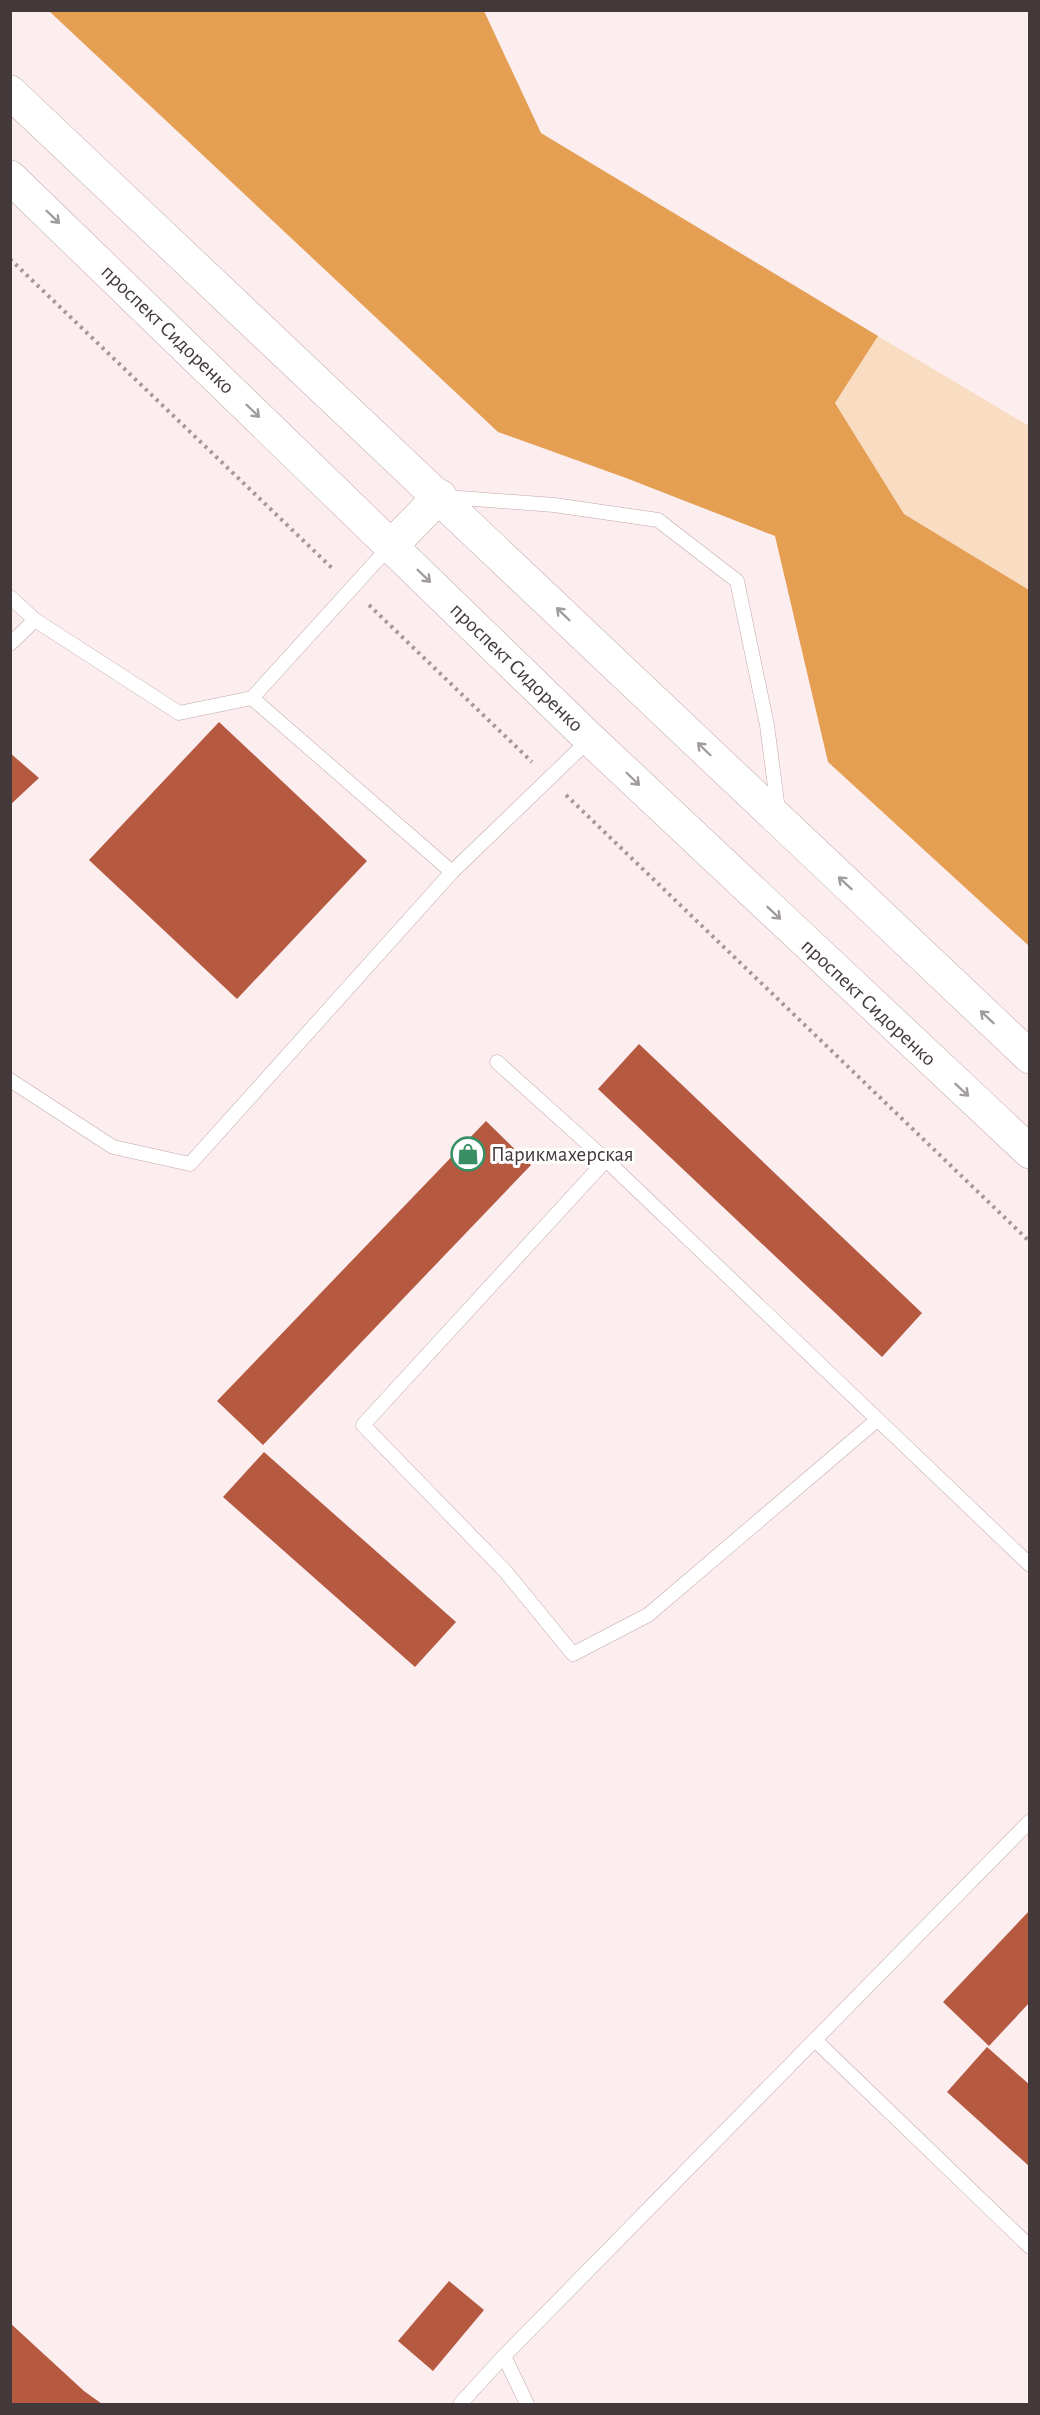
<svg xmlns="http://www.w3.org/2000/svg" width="1040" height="2415" font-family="'Alegreya Sans',sans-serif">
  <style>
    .green { fill: #f9ddc2 }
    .forest { fill: #e59f52 }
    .building { fill: #b55941 }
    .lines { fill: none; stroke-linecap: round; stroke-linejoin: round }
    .service-casing { stroke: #c1a8ad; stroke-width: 15 }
    .tertiary-casing { stroke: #c1a8ad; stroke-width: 34 }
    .secondary-casing { stroke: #c1a8ad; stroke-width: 34 }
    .path { stroke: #a5989a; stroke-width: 4; stroke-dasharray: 3 4.5; stroke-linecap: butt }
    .service { stroke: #fff; stroke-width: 14 }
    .tertiary { stroke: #fff; stroke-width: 33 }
    .secondary { stroke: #fff; stroke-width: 33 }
    .oneway { stroke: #a19c9d }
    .labels { text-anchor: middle; stroke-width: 6; stroke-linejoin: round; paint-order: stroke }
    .street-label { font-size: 21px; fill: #43393b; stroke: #fefefe }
    .poi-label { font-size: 21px; fill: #43393b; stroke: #fefefe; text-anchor: start }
  </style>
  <rect width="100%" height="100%" fill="#fcedef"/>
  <path class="green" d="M878,336L1029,426V590L904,514L835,403Z"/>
  <path class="forest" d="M49,11H484L541,133L878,336L835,403L904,514L1029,590V946L828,762L775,536L626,478L498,432Z"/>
  <path class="building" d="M219,722L367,861L237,999L89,860Z
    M10,753L39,778L10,805Z
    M639,1044L922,1313L882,1357L598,1089Z
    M486,1121L531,1165L263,1445L217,1401Z
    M264,1452L456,1622L415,1667L223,1497Z
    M1030,1910V2002L989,2046L943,2002Z
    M987,2047L1030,2085V2167L947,2092Z
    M449,2281L484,2310L433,2371L398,2341Z
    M10,2323L84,2391L102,2404H10Z"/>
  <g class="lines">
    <defs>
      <path id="service" d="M446,497L554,505L658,520L737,581L767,725L778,810
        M390,546L252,698L452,872L590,739
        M10,597L35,620
        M10,644L35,620L179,713L252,698
        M497,1062L606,1160L1030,1565
        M10,1080L113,1147L190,1164L452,872
        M606,1160L363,1425L505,1571L573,1654L648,1615L877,1420
        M815,2040L1030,2247
        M504,2356L527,2404
        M460,2404L504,2356L1030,1821"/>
      <path id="tertiary" d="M392,545L440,496"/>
      <path id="secondary" d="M10,92L1030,1057
        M10,177L590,739L1030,1152"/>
    </defs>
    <use href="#service" class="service-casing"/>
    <use href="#tertiary" class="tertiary-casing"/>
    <use href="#secondary" class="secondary-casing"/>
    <path class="path" d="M10,259L334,570
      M369,605L532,762
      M566,795L1030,1242"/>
    <use href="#service" class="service"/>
    <use href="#tertiary" class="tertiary"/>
    <use href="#secondary" class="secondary"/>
  </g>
  <defs><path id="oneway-shaft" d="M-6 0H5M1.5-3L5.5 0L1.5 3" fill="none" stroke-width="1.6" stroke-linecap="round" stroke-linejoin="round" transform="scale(1.5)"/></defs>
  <g class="oneway">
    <use href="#oneway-shaft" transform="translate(53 217) rotate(44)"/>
    <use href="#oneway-shaft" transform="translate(253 411) rotate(44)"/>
    <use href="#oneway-shaft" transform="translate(424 576) rotate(44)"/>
    <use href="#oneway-shaft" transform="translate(563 614) rotate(-136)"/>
    <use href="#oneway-shaft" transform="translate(704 749) rotate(-136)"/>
    <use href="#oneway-shaft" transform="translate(633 779) rotate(44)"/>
    <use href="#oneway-shaft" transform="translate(845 883) rotate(-137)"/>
    <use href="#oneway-shaft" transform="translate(774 913) rotate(43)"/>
    <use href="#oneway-shaft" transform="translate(987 1017) rotate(-137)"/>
    <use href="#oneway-shaft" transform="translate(962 1090) rotate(43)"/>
  </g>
  <defs>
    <symbol id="shop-ring" viewBox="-11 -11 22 22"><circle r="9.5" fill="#fefefe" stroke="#388f63" stroke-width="1.5"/><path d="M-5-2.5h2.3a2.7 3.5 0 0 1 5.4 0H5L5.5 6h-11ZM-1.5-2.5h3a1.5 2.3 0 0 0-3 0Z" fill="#388f63"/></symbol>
  </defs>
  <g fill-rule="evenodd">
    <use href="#shop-ring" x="449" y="1135" width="38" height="38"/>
  </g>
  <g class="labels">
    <g class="street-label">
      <text transform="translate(168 329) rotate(44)" y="7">проспект Сидоренко</text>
      <text transform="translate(517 667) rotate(44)" y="7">проспект Сидоренко</text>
      <text transform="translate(869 1002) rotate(43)" y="7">проспект Сидоренко</text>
    </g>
    <g class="poi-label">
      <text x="491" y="1161">Парикмахерская</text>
    </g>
  </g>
  <rect width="1040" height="2415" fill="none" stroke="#43393b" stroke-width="24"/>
</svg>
